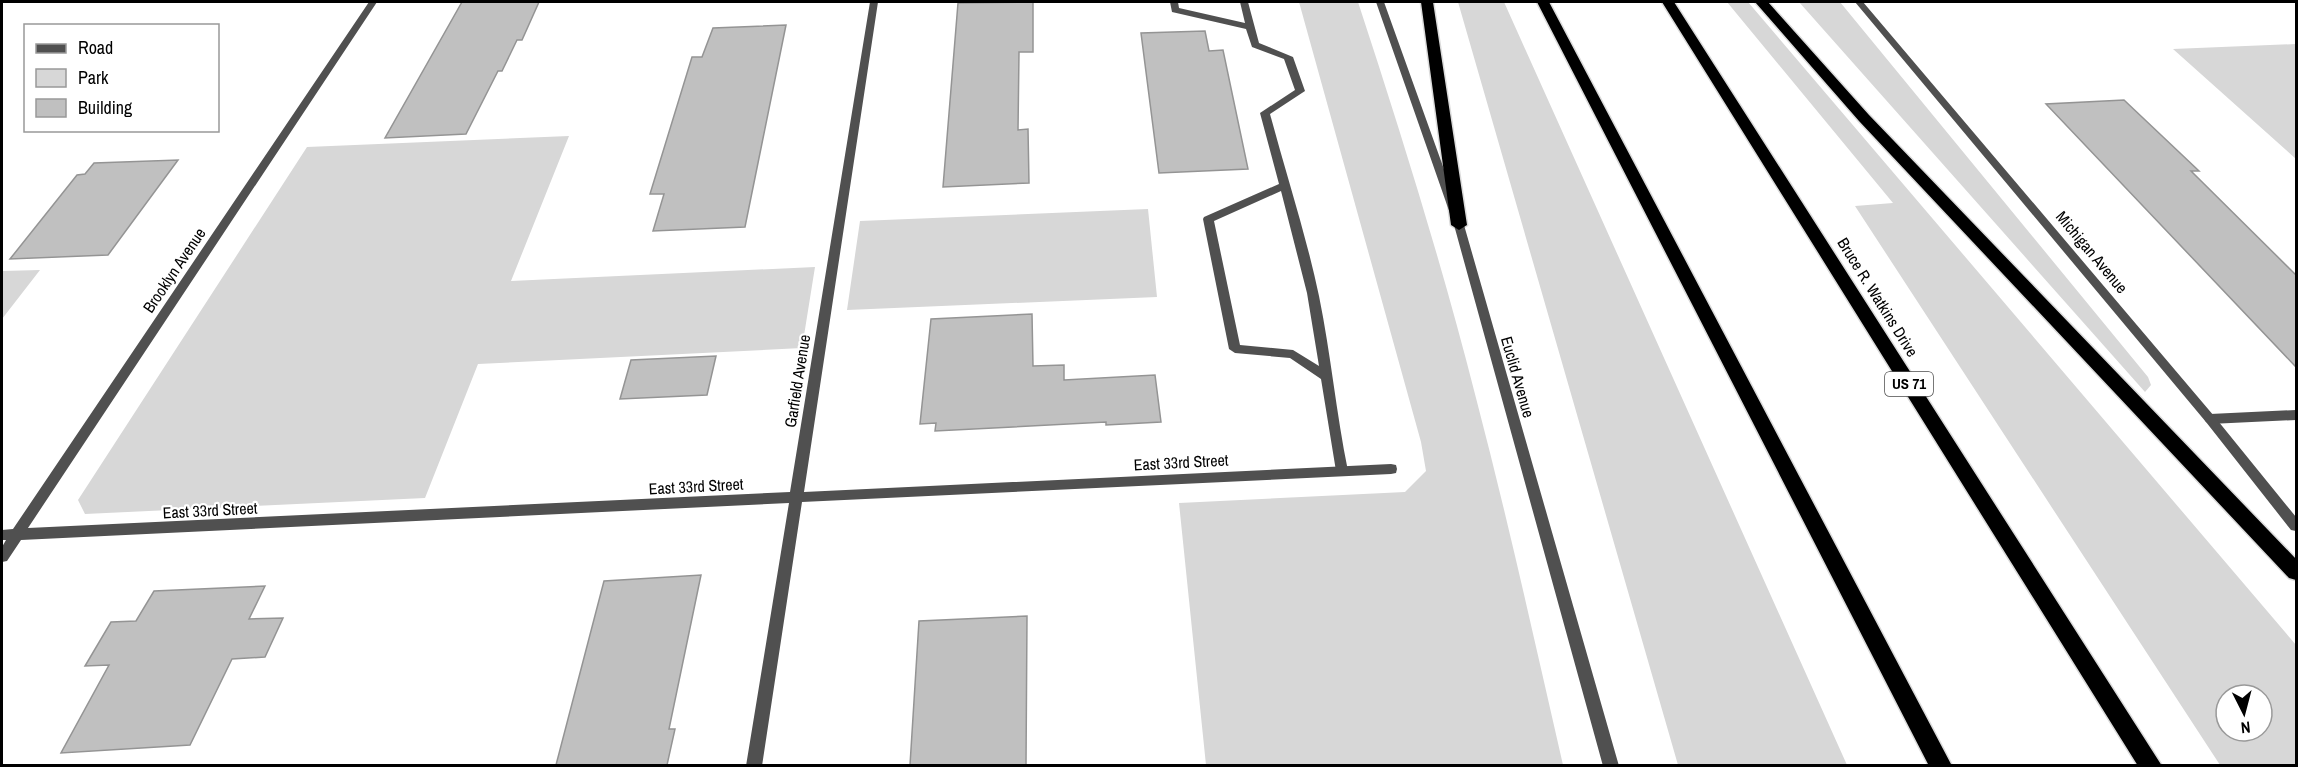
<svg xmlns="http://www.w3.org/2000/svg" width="2298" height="767" font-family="'Archivo Narrow',sans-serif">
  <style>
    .green { fill: #d7d7d7; fill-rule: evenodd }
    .building { fill: #c0c0c0; stroke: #949494; stroke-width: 1.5 }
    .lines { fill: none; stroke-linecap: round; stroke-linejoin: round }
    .motorway-casing { stroke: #dbdbdb; stroke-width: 3 }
    .service { fill: #505050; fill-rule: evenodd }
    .minor { fill: #505050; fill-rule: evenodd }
    .tertiary { fill: #505050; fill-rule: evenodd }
    .motorway { fill: #000; fill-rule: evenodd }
    .labels { text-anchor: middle; stroke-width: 4.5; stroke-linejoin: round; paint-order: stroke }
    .shield { fill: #fff; stroke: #4c4c4c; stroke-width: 1.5 }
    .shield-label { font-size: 15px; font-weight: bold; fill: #000 }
    .street-label { font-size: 16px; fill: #000; stroke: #fff }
  </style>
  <rect width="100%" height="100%" fill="#fff"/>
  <path class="green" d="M1299,2H1358C1401,133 1442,264 1476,398C1508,520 1535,643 1563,765H1206L1179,503L1405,492L1426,471L1421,442Z
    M1458,2H1504L1847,765H1678Z
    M1727,2H1748L2296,645V765H2220L1855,206L1893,203ZM2226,695H2262V731H2226Z
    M1799,2H1840L2148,377L2151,385L2145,392Z
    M2296,44V159L2173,49Z
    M569,136L511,281L815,267L802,348L478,364L425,498L85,514L78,500L307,147Z
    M1148,209L1157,297L847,310L860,221Z
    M40,270L2,319V271Z"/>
  <path class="building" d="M462,2H539L522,40H517L502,71H498L466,134L385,138Z
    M1033,2V52H1019L1018,130L1028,129L1029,183L943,187L958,3Z
    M786,25L745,227L653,231L664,194H650L692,57H702L713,28Z
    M1205,31L1209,51L1223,50L1248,169L1159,173L1141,33Z
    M2124,100L2199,171H2191L2296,275V367L2046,104Z
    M178,160L108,255L10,259L77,175L85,174L94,163Z
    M1032,314L1033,366L1064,365V380L1155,375L1161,422L1106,425V422L935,431L936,423L920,424L931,319Z
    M716,356L707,395L620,399L631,360Z
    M701,575L669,729H675L667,765H556L604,581Z
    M265,586L249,619L283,618L265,657L232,659L190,745L61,753L109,665L85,666L111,622L136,621L154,591Z
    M1027,616L1026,765H910L919,621Z"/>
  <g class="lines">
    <defs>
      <path id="motorway" d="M1421,2H1433L1467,225L1459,230L1451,225Z
        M1537,2H1549L1952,766H1929Z
        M1662,2H1674L2162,766H2138Z
        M1755,2H1768L1869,115L2296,559V580L2289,578L1859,121Z"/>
    </defs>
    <use href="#motorway" class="motorway-casing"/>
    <path class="service" d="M1170,2H1178L1179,8L1245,23L1240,2H1248L1259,43L1293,57L1305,91L1270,114C1286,174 1306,234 1319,296C1331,355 1336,412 1348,471L1347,475H1337L1336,471L1321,379L1290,358L1235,353L1229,349L1203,219L1204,217L1279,184L1260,113L1295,90L1284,59L1252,47L1246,29L1172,12ZM1281,191L1307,293L1319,366L1293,350L1240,345L1214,221Z"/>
    <path class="minor" d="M369,2H377L28,528L790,492L870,2H878L804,492L1391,464L1396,465L1397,469L1396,473L1391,474L802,502L762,766H746L789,503L21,540L7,561L2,562V547L6,540H2V530L13,529Z
      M2296,410V420L2210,424L2206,422L2204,419L2206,416L2210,414Z"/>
    <path class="tertiary" d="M1376,2H1384L1464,225L1619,766H1603L1454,225Z
      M1855,2H1863L2214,416L2296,517V531L2291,530L2206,422Z"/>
    <use href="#motorway" class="motorway"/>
  </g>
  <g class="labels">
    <rect class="shield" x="1885" y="372" width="48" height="24" rx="4.5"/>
    <g class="shield-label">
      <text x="1909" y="389">US 71</text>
    </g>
    <g class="street-label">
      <text transform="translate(2092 252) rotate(50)" y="6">Michigan Avenue</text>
      <text transform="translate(174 270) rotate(-56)" y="6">Brooklyn Avenue</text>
      <text transform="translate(1878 297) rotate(58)" y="6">Bruce R. Watkins Drive</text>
      <text transform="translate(1518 377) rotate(74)" y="6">Euclid Avenue</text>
      <text transform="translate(797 381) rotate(-81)" y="6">Garfield Avenue</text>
      <text transform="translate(1181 462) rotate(-3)" y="6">East 33rd Street</text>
      <text transform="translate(696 486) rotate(-3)" y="6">East 33rd Street</text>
      <text transform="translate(210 510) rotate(-3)" y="6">East 33rd Street</text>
    </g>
  </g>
  <rect width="2298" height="767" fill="none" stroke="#000000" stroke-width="6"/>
  <rect x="24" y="24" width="195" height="108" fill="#ffffff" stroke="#999999" stroke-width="1.5"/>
  <rect x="36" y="44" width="30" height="9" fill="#505050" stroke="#999999" stroke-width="1.5"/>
  <text x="78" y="54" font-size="18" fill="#000000">Road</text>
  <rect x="36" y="69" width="30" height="18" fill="#d7d7d7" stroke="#999999" stroke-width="1.5"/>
  <text x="78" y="84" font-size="18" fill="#000000">Park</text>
  <rect x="36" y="99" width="30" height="18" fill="#c0c0c0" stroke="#999999" stroke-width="1.5"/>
  <text x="78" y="114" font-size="18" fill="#000000">Building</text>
  <g transform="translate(2244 713) rotate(174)"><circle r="28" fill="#ffffff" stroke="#999999" stroke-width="1.5"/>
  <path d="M0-4.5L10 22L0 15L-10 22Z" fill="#000000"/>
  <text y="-9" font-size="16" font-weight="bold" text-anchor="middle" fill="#000000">N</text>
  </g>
</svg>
